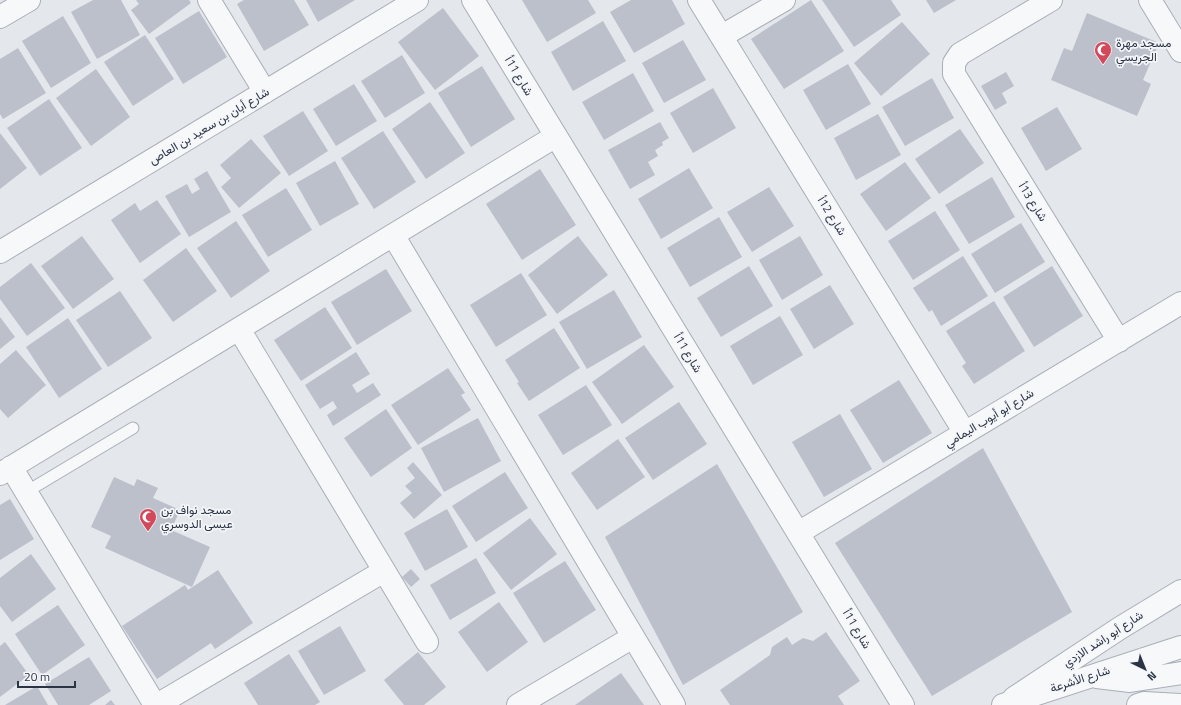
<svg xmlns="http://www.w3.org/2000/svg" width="1181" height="705" font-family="'Titillium Web',Vazirmatn,sans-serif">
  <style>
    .building { fill: #bbc0ca }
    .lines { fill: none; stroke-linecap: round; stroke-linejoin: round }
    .service-casing { stroke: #a9aeb7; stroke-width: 13 }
    .minor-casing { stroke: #a9aeb7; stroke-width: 24 }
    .tertiary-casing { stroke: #a9aeb7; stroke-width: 24 }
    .service { stroke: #f7f8fa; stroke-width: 11 }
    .minor { stroke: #f7f8fa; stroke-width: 22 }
    .tertiary { stroke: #f7f8fa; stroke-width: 22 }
    .labels { text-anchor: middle; stroke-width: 3.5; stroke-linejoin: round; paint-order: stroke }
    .poi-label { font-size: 12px; fill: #2b3445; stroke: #f4f6f9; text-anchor: start }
    .street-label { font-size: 12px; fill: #2b3445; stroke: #f4f6f9 }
  </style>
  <rect width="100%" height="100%" fill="#e4e7ec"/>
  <path class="building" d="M93,0H121L140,35L97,59L71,12Z
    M136,0H189L191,3L149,34L131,10L139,4Z
    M244,0H294L309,25L264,51L237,4Z
    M306,0H355L318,22Z
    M522,0H588L596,13L547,42Z
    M631,0H672L685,24L634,53L610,12Z
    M811,0L844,51L784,89L751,39Z
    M822,0H891L901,15L854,47Z
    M926,0H956L934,13Z
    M443,8L479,56L435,90L398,42Z
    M199,11L227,57L183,84L155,38Z
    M1087,13L1159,43L1143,80L1151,84L1137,116L1051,80L1064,48L1072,51Z
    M63,16L91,63L51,88L22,41Z
    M603,21L626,61L573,91L551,52Z
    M902,22L930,54L881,96L854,63Z
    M145,35L174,79L133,106L104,62Z
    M683,40L706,80L664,103L642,63Z
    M18,48L46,93L3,119L0,114V59Z
    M402,55L425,93L385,118L361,81Z
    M848,64L871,104L826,130L803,90Z
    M482,66L515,119L471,147L438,93Z
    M96,69L130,117L91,146L56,98Z
    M1006,72L1014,86L1002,93L1007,103L995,110L981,86Z
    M633,73L654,111L604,140L582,102Z
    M932,78L954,118L905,146L882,107Z
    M354,84L377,121L336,146L313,109Z
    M713,88L736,128L693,153L670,113Z
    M49,99L82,148L40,176L7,128Z
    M430,102L465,153L426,179L392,129Z
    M1057,107L1082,149L1046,171L1021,128Z
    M303,111L328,151L289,176L263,136Z
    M878,114L901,155L856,180L834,138Z
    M660,122L669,138L662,142L663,145L655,150L658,156L648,162L655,175L630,189L608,150Z
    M960,129L984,163L939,194L915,159Z
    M383,131L416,182L374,209L341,158Z
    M0,133L27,168L0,189Z
    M251,139L281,173L239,208L221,187L231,178L220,165Z
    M335,161L359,204L320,226L296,183Z
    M905,162L931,198L886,231L860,194Z
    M689,168L713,208L661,239L638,199Z
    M540,169L576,225L522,260L486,204Z
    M207,171L231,212L189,237L165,196L187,184L192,194L200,189L194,179Z
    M992,177L1015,217L969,244L945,205Z
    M769,187L794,226L752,252L727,212Z
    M286,188L312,230L268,257L242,215Z
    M157,200L181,234L140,263L111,220L135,203L140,211Z
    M935,211L960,250L913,280L888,241Z
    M719,217L742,257L690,287L667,248Z
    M236,221L270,271L231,298L197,248Z
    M1021,223L1045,262L995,293L971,254Z
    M82,236L114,279L73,309L41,266Z
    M578,236L608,275L557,314L528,275Z
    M800,236L823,275L782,300L759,260Z
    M186,248L217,291L173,322L143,280Z
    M963,256L988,296L941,326L932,310L929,312L913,288Z
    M31,263L65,308L27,336L0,299V287Z
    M749,266L773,306L721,337L697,298Z
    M1052,266L1083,316L1034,347L1003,297Z
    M386,269L412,311L357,345L331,302Z
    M521,273L547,315L496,347L470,305Z
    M830,285L854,324L814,349L790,309Z
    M614,290L642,337L587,369L559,322Z
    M120,291L152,338L108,367L76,320Z
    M994,301L1025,351L974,384L962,366L966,363L946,331Z
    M325,307L352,348L301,381L274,340Z
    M780,316L803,355L753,385L730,346Z
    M0,317L15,337L0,349Z
    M68,318L102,369L59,398L26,347Z
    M554,328L580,368L529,401L517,383L519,382L505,360Z
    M644,345L674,387L622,424L592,382Z
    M16,350L46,385L8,418L0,409V364Z
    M356,352L370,374L352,385L357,393L373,383L381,395L333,426L327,415L337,408L333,401L320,409L305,385Z
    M448,368L465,393L461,395L471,410L418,445L391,405Z
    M899,380L932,433L883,463L850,410Z
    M586,385L612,425L563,455L538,415Z
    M679,402L707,444L653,480L625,438Z
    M386,409L412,448L371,477L344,438Z
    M840,414L872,469L824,497L792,442Z
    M478,418L501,461L444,492L421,448Z
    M618,439L645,477L597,510L571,473Z
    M983,448L1072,612L932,696L835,543Z
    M413,462L442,495L414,519L400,503L412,493L405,486L415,478L407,468Z
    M717,464L803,612L683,685L605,537Z
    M505,472L528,508L476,542L452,506Z
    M114,477L134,486L137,479L158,488L153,498L180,510L171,530L210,547L192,587L105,548L111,536L91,527Z
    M10,499L34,539L0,560V505Z
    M447,509L468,547L425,571L404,533Z
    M530,518L557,554L511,590L483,553Z
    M31,554L56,589L12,622L0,606V578Z
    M476,558L496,593L450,620L430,585Z
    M565,561L596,610L544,643L513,593Z
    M411,569L420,579L411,587L402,577Z
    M218,570L253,623L215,649L211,643L157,679L122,626L185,585L188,590Z
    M499,602L528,642L487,672L458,632Z
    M58,605L85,645L42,675L15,634Z
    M340,626L366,671L324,695L298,651Z
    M826,632L860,681L838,696L844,705H730L720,690L770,655L772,647L787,637L792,645L803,638L813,641Z
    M5,642L29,675L0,697V646Z
    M418,652L446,687L424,705H404L384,680Z
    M289,654L320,702L315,705H258L244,683Z
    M89,657L111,691L89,705H58L45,684Z
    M621,673L644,705H575Z
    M37,686L48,705H5Z
    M111,700L115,705H105Z"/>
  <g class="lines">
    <defs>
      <path id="service" d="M26,492L133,428"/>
      <path id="minor" d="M209,0L265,92
        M473,0L903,705
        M699,0L965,433
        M1051,0L960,54L954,63V74L1119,341
        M1150,0L1181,51
        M0,17L29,0
        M722,36L784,0
        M393,235L674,705
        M0,252L417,0
        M239,329L427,642
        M11,467L155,705
        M0,474L556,136
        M798,533L1181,303
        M1014,698L1120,628L1181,591
        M157,705L384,571
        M518,705L633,637"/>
      <path id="tertiary" d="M1097,677L1130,681L1181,673
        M1003,705L1181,647
        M1138,705L1144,703L1181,705"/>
    </defs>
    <use href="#service" class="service-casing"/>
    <use href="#minor" class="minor-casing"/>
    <use href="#tertiary" class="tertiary-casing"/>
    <use href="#service" class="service"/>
    <use href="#minor" class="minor"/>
    <use href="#tertiary" class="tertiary"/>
  </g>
  <defs>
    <symbol id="mosque-pin" viewBox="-11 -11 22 30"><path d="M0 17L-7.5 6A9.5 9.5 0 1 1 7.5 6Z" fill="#d1495b" stroke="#f4f6f9"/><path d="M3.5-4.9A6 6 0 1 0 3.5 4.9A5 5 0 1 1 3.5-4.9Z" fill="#fff"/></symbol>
  </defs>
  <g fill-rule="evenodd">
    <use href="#mosque-pin" x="1093" y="40" width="20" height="27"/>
    <use href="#mosque-pin" x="138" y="507" width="20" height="27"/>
  </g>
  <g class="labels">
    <g class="poi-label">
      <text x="1116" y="47">مسجد مهرة<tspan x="1116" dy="14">الجريسي</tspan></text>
      <text x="161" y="514">مسجد نواف بن<tspan x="161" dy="14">عيسى الدوسري</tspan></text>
    </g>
    <g class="street-label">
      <text transform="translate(519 76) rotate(59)" y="4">شارع 11أ</text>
      <text transform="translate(209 126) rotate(-31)" y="4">شارع أبان بن سعيد بن العاص</text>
      <text transform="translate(1033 202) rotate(58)" y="4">شارع 13أ</text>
      <text transform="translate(832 216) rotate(58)" y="4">شارع 12أ</text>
      <text transform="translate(688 353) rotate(59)" y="4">شارع 11أ</text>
      <text transform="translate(989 418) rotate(-31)" y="4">شارع أبو أيوب اليمامي</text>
      <text transform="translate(857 629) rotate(59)" y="4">شارع 11أ</text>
      <text transform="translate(1103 639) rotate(-33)" y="4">شارع أبو راشد الازدي</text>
      <text transform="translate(1080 679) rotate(-18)" y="4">شارع الأشرعة</text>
    </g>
  </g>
  <g transform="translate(1145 669) rotate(137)" stroke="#f4f6f9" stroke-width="3" paint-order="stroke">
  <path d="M0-3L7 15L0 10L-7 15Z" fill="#2b3445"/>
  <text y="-6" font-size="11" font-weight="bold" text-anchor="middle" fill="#2b3445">N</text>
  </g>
  <path d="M18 681v6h57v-6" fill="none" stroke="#2b3445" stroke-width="2"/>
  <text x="24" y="681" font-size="12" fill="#2b3445" stroke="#f4f6f9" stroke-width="3" paint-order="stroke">20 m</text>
</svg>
